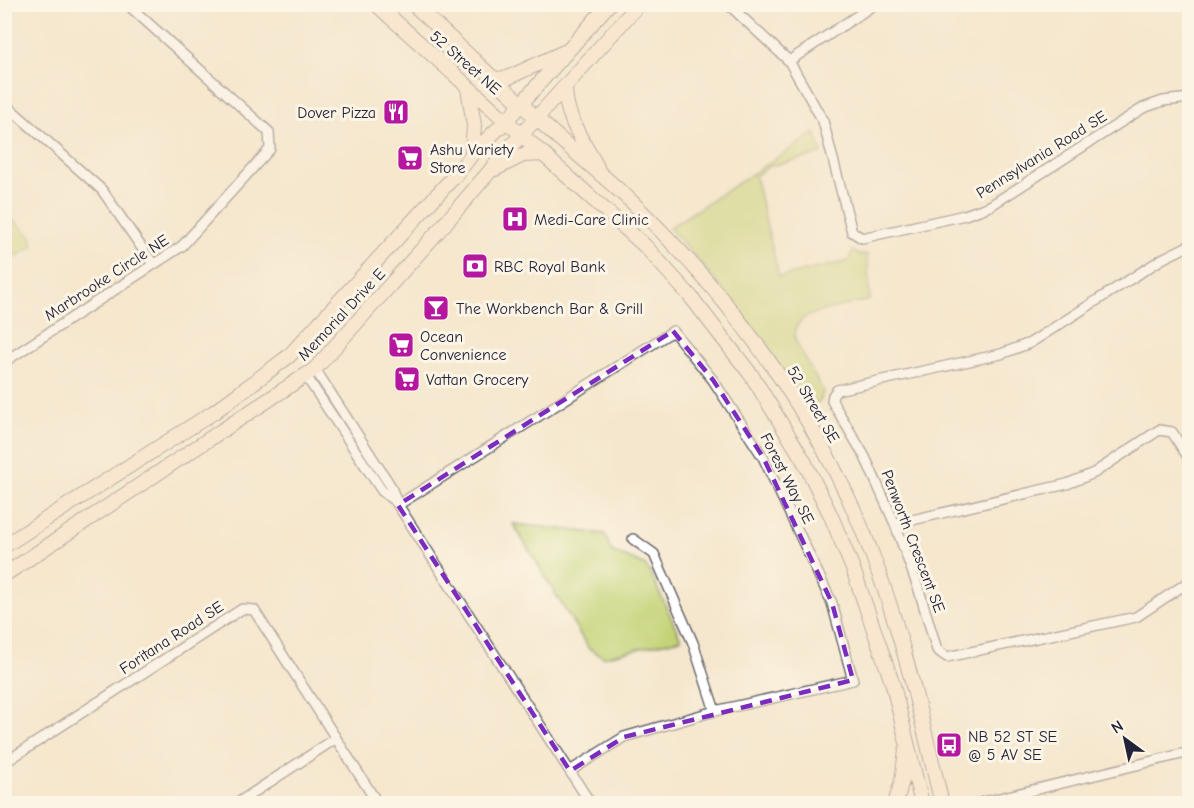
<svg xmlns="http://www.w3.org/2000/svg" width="1194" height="808" font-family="'Comic Neue',sans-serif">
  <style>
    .green { fill: #c3d376; stroke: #727a58; stroke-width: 1.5 }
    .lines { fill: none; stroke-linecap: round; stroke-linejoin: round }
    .minor-casing { stroke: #6c676e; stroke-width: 12 }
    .secondary-casing { stroke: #6c676e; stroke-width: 16 }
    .minor { stroke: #fff; stroke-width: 9 }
    .secondary { stroke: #fde4d0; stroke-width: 14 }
    .marked { fill: none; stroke: #7b2cbf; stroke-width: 4.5; stroke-dasharray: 12 8; stroke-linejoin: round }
    .labels { text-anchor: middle; stroke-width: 6; stroke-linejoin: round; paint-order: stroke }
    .street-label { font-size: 16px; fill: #22223b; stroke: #fcf5e5 }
    .poi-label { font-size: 16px; fill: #22223b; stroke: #fcf5e5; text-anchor: start }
  </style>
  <rect width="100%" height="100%" fill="#fcf5e5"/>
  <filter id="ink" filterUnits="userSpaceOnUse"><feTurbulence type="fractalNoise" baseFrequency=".0167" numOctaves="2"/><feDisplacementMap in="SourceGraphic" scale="12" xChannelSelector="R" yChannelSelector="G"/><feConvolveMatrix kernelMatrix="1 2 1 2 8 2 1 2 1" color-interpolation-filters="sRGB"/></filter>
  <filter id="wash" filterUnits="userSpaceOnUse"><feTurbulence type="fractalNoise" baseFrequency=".008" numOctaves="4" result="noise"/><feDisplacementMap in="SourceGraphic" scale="24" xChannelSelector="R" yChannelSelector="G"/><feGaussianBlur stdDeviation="1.35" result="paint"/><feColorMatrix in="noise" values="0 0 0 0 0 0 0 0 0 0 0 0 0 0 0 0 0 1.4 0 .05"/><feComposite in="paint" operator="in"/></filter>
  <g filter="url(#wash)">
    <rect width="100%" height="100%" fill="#f5e7cd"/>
    <path class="green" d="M815,133L822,154L770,166L755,176L779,277L848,261L853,251L860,255L867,254L870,300C855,304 816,310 804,318C795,325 793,334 797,344L823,391L821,400L807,408C766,344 722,284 669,228Z
      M5,212L31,236L33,246L5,264Z
      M513,524L605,534L611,551L644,565L649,570L681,639L603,657L589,649Z"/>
  </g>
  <g filter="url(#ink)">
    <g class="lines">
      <defs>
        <path id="minor" d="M728,4L789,61L823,121L852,232L862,238L965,215L990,206L1143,108L1163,101L1190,98
          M789,61L875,4
          M4,103L102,190L153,264
          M1190,245L1162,259L1030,343L1001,354L837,390L833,395L832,401L865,457L895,524L919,590L937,650L947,657L1136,617L1190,581
          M4,362L182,246L270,149L269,132L127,4
          M315,369L390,485L398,505L591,804
          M306,376L382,491L397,503
          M398,505L673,331L713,380L763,457L832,603L853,680L715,711L624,737L570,771
          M895,524L1067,484L1094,473L1159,430L1172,432L1190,460
          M633,539L654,554L693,643L715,711
          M4,763L242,609L254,610L378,804
          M236,804L335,739
          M975,804L1190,752"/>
        <path id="secondary" d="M376,4L645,246L691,297L752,376L804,461L831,516L853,569L893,685L922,804
          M413,4C457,44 500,85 544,125C573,151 604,176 633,203C723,290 800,392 852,506C895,601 918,703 942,804
          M494,79L507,78L564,52
          M565,87C565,117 583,141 597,167
          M468,88L474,125L472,154
          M495,169L523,155L544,154
          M4,546L214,412L289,356L459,171L472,154L507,120L609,4
          M4,575L315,369L442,227L514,143L639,4
          M895,804L902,781L906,750"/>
      </defs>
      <use href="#minor" class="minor-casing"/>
      <use href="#secondary" class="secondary-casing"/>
      <use href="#minor" class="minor"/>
      <use href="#secondary" class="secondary"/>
    </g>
  </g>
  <path d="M0 0H1194V808H0ZM673,331L713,380L763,457L832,603L853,680L624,737L570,771L398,505Z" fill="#f5e7cd" fill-opacity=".55" fill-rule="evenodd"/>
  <path class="marked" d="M673,331L713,380L763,457L832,603L853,680L624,737L570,771L398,505Z"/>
  <defs>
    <symbol id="restaurant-square" viewBox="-11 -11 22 22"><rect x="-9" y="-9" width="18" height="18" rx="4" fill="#b5179e" stroke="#fcf5e5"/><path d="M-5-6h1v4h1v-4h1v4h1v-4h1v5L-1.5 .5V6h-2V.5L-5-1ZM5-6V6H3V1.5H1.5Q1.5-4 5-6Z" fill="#fff"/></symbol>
    <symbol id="supermarket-square" viewBox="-11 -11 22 22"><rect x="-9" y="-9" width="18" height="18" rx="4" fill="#b5179e" stroke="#fcf5e5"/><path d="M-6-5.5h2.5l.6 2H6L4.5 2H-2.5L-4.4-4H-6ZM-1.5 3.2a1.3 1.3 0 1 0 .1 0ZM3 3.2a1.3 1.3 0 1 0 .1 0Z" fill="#fff"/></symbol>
    <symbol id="hospital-square" viewBox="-11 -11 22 22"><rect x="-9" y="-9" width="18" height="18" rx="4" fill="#b5179e" stroke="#fcf5e5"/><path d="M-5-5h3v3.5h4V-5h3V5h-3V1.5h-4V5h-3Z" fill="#fff"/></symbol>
    <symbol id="bank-square" viewBox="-11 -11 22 22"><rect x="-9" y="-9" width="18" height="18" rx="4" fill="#b5179e" stroke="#fcf5e5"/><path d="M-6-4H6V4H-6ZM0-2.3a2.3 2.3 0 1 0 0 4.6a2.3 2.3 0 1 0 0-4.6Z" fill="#fff"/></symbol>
    <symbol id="bar-square" viewBox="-11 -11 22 22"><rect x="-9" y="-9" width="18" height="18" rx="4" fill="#b5179e" stroke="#fcf5e5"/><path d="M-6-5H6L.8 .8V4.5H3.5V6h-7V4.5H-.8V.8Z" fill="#fff"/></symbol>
    <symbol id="bus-square" viewBox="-11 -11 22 22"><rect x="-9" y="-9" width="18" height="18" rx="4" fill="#b5179e" stroke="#fcf5e5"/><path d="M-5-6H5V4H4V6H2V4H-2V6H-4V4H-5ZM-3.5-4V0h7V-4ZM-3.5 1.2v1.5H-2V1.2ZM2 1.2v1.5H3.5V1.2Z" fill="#fff"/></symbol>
  </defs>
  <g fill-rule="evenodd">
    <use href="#restaurant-square" x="381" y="97" width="30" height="30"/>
    <use href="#supermarket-square" x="395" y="143" width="30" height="30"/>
    <use href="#hospital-square" x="500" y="204" width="30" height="30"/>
    <use href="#bank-square" x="460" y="251" width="30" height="30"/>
    <use href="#bar-square" x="421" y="293" width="30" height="30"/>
    <use href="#supermarket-square" x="386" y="330" width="30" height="30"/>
    <use href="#supermarket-square" x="392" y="364" width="30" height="30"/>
    <use href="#bus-square" x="934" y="730" width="30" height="30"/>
  </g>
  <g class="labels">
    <g class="street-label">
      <text transform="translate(466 62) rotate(41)" y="6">52 Street NE</text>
      <text transform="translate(1041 154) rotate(-32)" y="6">Pennsylvania Road SE</text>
      <text transform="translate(106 277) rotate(-33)" y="6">Marbrooke Circle NE</text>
      <text transform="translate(341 314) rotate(-47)" y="6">Memorial Drive E</text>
      <text transform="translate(814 404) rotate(59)" y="6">52 Street SE</text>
      <text transform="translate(788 478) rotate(63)" y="6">Forest Way SE</text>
      <text transform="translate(914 541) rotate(69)" y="6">Penworth Crescent SE</text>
      <text transform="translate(171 637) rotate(-33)" y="6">Foritana Road SE</text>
    </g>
    <g class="poi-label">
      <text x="376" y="118" text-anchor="end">Dover Pizza</text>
      <text x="430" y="155">Ashu Variety<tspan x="430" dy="18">Store</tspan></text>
      <text x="534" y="225">Medi-Care Clinic</text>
      <text x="494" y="272">RBC Royal Bank</text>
      <text x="456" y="314">The Workbench Bar &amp; Grill</text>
      <text x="420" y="342">Ocean<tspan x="420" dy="18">Convenience</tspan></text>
      <text x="426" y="385">Vattan Grocery</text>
      <text x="968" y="742">NB 52 ST SE<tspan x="968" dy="18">@ 5 AV SE</tspan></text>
    </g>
  </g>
  <rect width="1194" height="808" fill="none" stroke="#fcf5e5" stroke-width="24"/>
  <g transform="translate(1125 739) rotate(327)" stroke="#fcf5e5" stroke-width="4.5" paint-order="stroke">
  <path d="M0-4.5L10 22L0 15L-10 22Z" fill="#22223b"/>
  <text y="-9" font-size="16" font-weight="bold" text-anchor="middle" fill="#22223b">N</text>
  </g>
</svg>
